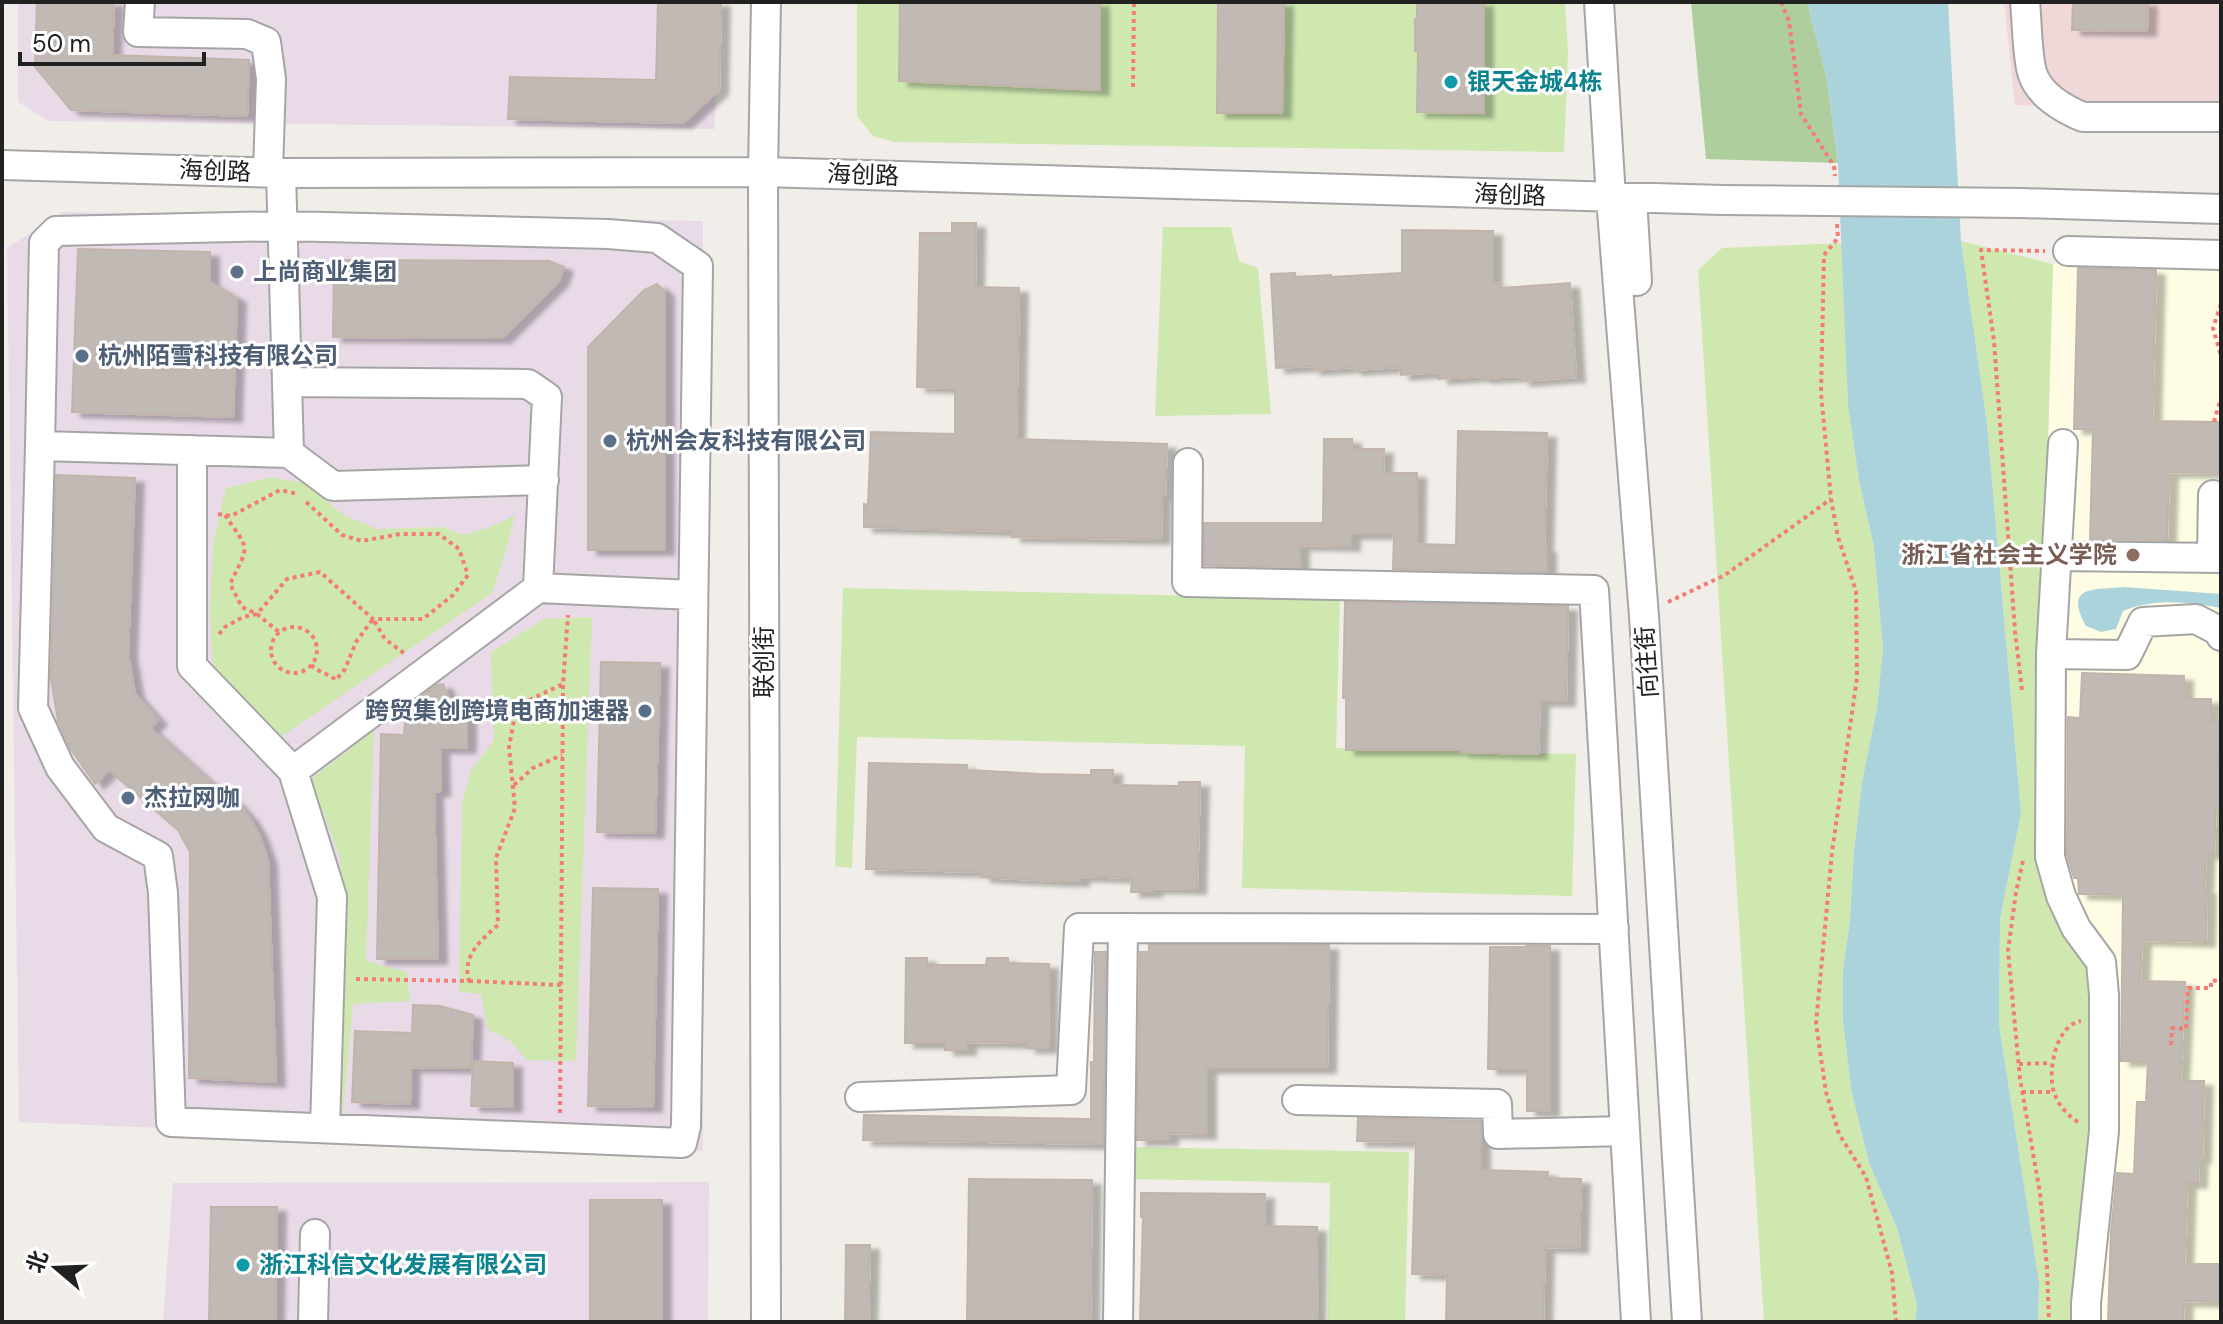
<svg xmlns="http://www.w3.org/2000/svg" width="2223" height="1324" font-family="'DM Sans','Noto Sans SC',sans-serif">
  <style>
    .commercial { fill: #f0d8d8 }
    .industrial { fill: #e9dae7 }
    .education { fill: #fefde4 }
    .grass { fill: #cfe8b0 }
    .forest { fill: #afce9e }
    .water { fill: #aad3dc }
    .building { fill: #c1b9b4; stroke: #c2b4ab; stroke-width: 2; filter: url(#shadow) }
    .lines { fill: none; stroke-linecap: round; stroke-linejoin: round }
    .minor-casing { stroke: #a5a5a5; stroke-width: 32 }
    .path { stroke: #f47c75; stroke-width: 4; stroke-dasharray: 4 4; stroke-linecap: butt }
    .minor { stroke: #fff; stroke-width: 28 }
    .minor-bridge-casing { stroke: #a5a5a5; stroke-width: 32; stroke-linecap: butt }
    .minor-bridge { stroke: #fff; stroke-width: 28 }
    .culture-dot { fill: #0f9aa8; stroke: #fff; stroke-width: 3 }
    .service-dot { fill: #5c6f8a; stroke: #fff; stroke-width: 3 }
    .education-dot { fill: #8d6e63; stroke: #fff; stroke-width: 3 }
    .labels { text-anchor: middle; stroke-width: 6; stroke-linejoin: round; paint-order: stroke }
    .culture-label { font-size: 24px; font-weight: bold; fill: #0d838f; stroke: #fff; text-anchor: start }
    .street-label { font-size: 24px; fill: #212121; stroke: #fff }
    .service-label { font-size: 24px; font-weight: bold; fill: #4e5e75; stroke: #fff; text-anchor: start }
    .education-label { font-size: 24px; font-weight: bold; fill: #785e54; stroke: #fff; text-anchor: end }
  </style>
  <defs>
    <filter id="shadow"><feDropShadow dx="9" dy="5" stdDeviation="2" flood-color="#0004"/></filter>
  </defs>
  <rect width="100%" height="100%" fill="#f1ede8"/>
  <path class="commercial" d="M2004,2H2221V110L2015,105Z"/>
  <path class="industrial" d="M18,2H716L715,129L48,121L18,102Z
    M63,212L703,221V1151L19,1122L7,248Z
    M709,1182L708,1322H163L173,1183Z"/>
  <path class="education" d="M2053,264L2221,265V1322H2083L2037,845Z"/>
  <path class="grass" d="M857,2H1565L1568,54L1564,152L895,142L873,136L857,116Z
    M1163,227H1231L1239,261L1258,268L1271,414L1155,416Z
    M1961,241L2053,264L2037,845L2043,883L2092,976L2090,1145L2083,1322H2038L2039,1282L1999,1025L2000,919L2021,813L1987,424Z
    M1843,243L1848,405L1859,480L1874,547L1883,649L1877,708L1862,782L1854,851L1850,919L1843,972V1021L1851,1089L1869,1163L1897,1228L1917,1304L1915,1322H1764L1698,270L1722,248Z
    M271,477L304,483L345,516L377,529L442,527L463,535L488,528L515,515L505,554L492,593L282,736L223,682L212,660L210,608L213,543L226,488Z
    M843,588L1340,599L1336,748L1576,754L1572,896L1242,888L1245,746L857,737L852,868L835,866Z
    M592,617L576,1061L527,1060L509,1040L488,1030L481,994L459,992L462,802L472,769L494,740L491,652L544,619Z
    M374,730L366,961L407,972L410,1001L353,1004L343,1115H335L342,931L340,858L311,779Z
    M1131,1147L1409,1152L1405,1322H1328L1330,1183L1130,1179Z"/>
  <path class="forest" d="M1691,2H1807L1827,79L1838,163L1706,159Z"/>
  <path class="water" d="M1807,2H1948L1961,241L1987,424L2021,813L2000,919L1999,1025L2039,1282L2038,1322H1915L1917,1304L1897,1228L1869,1163L1851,1089L1843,1021V972L1850,919L1854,851L1862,782L1877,708L1883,649L1874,547L1859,480L1848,405L1838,163L1827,79Z
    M2124,587L2221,594V608C2187,602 2156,598 2123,611L2116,629L2101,632L2086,626C2063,585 2094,590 2124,587Z"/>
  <path class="building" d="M37,2H114L112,55L249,60L247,116L71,110L35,67Z
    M658,2H721L719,90L683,123L508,119L510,77L656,80Z
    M900,2H1100V90L899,81Z
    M1218,2H1284L1282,113H1217Z
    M1417,2H1484V113L1417,112L1418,52L1415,51V19H1417Z
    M2073,2H2148L2147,31L2072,30Z
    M952,223H976L975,287L1019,288L1016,439L1167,444L1165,496H1162L1161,539L1012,537V531L864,527V504L868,505L871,432L955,434V388L917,387L920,233H952Z
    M1402,230L1493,231V284L1500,283V288L1570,283L1576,377L1521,381V376L1482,378L1481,376L1439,379V372L1401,375L1400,367L1353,370V367L1312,370V366L1276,368L1271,274L1295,273V277L1331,275V277L1402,273Z
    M78,249L210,252V282L237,298L233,417L72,412Z
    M334,260L549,261L564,267L559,281L502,338L333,337Z
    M2078,268L2156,270L2152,421L2221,422V473L2169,472L2167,540L2090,539L2093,429H2074Z
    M657,284L665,292V550H588V347L644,290Z
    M1458,431L1547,433L1544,548H1547V572L1393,569L1394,534H1351V546L1300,545V567L1204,565V523H1323L1324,439H1352V449H1384L1383,473H1417L1416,544L1456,545Z
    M56,475L135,478L128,653L135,694L158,720L150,728L219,791L236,802L250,818L259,834L268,860L276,1082L189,1078L190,852L178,830L109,770L95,784L70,748L58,721L51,679Z
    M1345,602L1568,606L1566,701H1540L1538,754L1461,752V750H1346V698H1343Z
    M601,662L660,663L655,833L597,832Z
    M2082,673L2184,676V699H2211V721H2220L2218,769H2221V806H2216L2214,853H2206L2204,890H2207L2206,942L2142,940L2140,981L2185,982L2180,1081H2204L2202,1158L2199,1157L2198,1183H2187L2184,1264H2221V1302L2184,1301L2183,1322H2108L2111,1231L2117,1173L2134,1174L2137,1102H2146L2148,1061H2121L2123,895L2079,894L2078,878H2074L2067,855L2068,717L2080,718Z
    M443,684L449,698H467V748H440L441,791L434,792L438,959H377L381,734L404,735L406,708L437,685Z
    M869,763L967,765V770L1039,774L1091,775V770H1113V785L1178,786L1179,782H1200L1197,889L1153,888V892H1131L1132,878L1080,876V881H1058L982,877V872L866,869Z
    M593,888L658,889L653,1107L588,1106Z
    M1149,945H1329L1327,1068H1207V1134L1169,1133V1140H1137L1140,952H1149Z
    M1527,946H1550V1111H1527V1069H1488L1490,947H1527Z
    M1095,952H1106L1103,1144L863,1140L864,1115L1091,1119V1062H1094Z
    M906,958H927V965H986L987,958H1008V963L1049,964L1048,1048H1027V1043L967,1042V1050H945V1043H905Z
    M413,1005L440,1006L473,1015L471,1068L411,1067L410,1104L352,1102L355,1031L412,1033Z
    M473,1061L513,1063V1107L471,1106Z
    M1358,1118L1481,1121V1170L1548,1172L1547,1178L1581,1179L1579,1248L1545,1247L1543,1322H1446L1447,1275L1412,1274L1416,1142L1357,1141Z
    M969,1179L1092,1180L1090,1322H967Z
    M1141,1193L1265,1194L1264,1226L1317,1227L1316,1322H1140L1143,1217H1141Z
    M590,1200H662V1322H590Z
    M211,1207H277L275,1322H209Z
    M846,1245H870L868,1322H845Z"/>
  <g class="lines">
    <defs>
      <path id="minor" d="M140,2L138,32L247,34L266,42L271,79L268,172
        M766,2L763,172L766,1322
        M1599,2L1611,198L1644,616L1687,1322
        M2025,2C2027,21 2027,55 2032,72C2038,94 2063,109 2083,117H2221
        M2,165L281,173L763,172L1723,200
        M1632,198L1637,281
        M2021,203L2221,209
        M2068,251L2221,255
        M287,382L528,384L547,397L538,588
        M2063,444L2051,654L2050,857L2061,896L2076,928L2101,962L2104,995V1131L2086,1303V1322
        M40,446L44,243L56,231L283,226L608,234L657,238L698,266L686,1126L682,1143L171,1122L163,893L158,856L106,828L60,767L33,708L40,446L289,453L281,173
        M192,450V666L293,771L332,897L325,1128
        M289,453L333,486L544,480
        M1188,463L1187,582L1594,590L1636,1322
        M2057,556L2221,558
        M2212,557L2213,495
        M2051,654L2127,655L2143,622L2196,619L2219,631L2221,636
        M293,771L538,588L693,595
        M860,1097L1071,1090L1079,928L1614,929
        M1297,1100L1497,1104L1498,1134L1625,1131
        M313,1322L315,1234
        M1118,1322L1123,928"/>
    </defs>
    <use href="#minor" class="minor-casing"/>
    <path class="path" d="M1781,2L1789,21L1801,114L1834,166L1835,176
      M1133,87L1134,2
      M1837,224L1838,238L1824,255L1821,393L1831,499L1838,537L1856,591L1857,678L1832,852L1816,1024L1826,1092L1839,1134L1866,1177L1892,1273L1896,1322
      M2221,304L2213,328L2221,356
      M2214,422L2221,398
      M218,514L231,516L280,490L298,494
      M225,515C250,552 250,543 230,584L242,607L257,614L279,632
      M1668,602L1725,575L1831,499
      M271 650a23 23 0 1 1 46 0a23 23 0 1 1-46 0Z
      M219,634L225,627L243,617L257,614L287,579L320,572L373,619H423L453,595L468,575L459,549L439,534H400L362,541L342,535L304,500
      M311,665C320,673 329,674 336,680L345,669L356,642L373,619L385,639L405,654
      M2022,690L2015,631L1994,341L1981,250L2045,251
      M514,785L533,768L562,755
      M2023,861L2016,892L2008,951L2020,1079L2040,1193L2047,1267L2049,1322
      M356,979L469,981C462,956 480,941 498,925L496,858L515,808L509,747L515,715L523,703L563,684L568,615
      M469,981L561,985
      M2171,1045L2172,1028L2186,1029L2188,988H2211V981L2221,980
      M2019,1064L2051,1063
      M2022,1092H2053
      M560,1113L563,684
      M2078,1122C2067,1115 2058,1105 2054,1092C2047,1071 2056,1025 2081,1021"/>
    <use href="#minor" class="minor"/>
    <defs>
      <path id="minor-bridge" d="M1723,200L2021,203"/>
    </defs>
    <use href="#minor-bridge" class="minor-bridge-casing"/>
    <use href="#minor-bridge" class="minor-bridge"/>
  </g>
  <g class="culture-dot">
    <circle cx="1451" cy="82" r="8"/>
    <circle cx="243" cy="1265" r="8"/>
  </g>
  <g class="service-dot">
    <circle cx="237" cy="272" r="8"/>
    <circle cx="82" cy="356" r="8"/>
    <circle cx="610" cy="441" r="8"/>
    <circle cx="645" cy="711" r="8"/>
    <circle cx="128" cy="798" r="8"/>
  </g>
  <circle class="education-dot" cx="2133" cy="555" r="8"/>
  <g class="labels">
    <g class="culture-label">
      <text x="1467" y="90">银天金城4栋</text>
      <text x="259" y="1273">浙江科信文化发展有限公司</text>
    </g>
    <g class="street-label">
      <text transform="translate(215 171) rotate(2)" y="8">海创路</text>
      <text transform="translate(863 175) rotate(2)" y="8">海创路</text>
      <text transform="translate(1510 195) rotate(2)" y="8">海创路</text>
      <text transform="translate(764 662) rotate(-90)" y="8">联创街</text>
      <text transform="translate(1647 662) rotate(-94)" y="8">向往街</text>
    </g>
    <g class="service-label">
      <text x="253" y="280">上尚商业集团</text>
      <text x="98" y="364">杭州陌雪科技有限公司</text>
      <text x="626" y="449">杭州会友科技有限公司</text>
      <text x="629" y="719" text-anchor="end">跨贸集创跨境电商加速器</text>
      <text x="144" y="806">杰拉网咖</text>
    </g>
    <g class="education-label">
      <text x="2117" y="563">浙江省社会主义学院</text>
    </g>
  </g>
  <rect width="2223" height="1324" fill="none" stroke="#212121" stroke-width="8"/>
  <g transform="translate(56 1268) rotate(289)" stroke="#ffffff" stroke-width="6" paint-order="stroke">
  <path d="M0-6L14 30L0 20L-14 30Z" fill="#212121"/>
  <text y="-12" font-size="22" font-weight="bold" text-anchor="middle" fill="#212121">北</text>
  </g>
  <path d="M20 52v12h184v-12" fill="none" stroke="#212121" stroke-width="4"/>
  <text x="32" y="52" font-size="24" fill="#212121" stroke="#ffffff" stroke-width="6" paint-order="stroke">50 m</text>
</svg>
